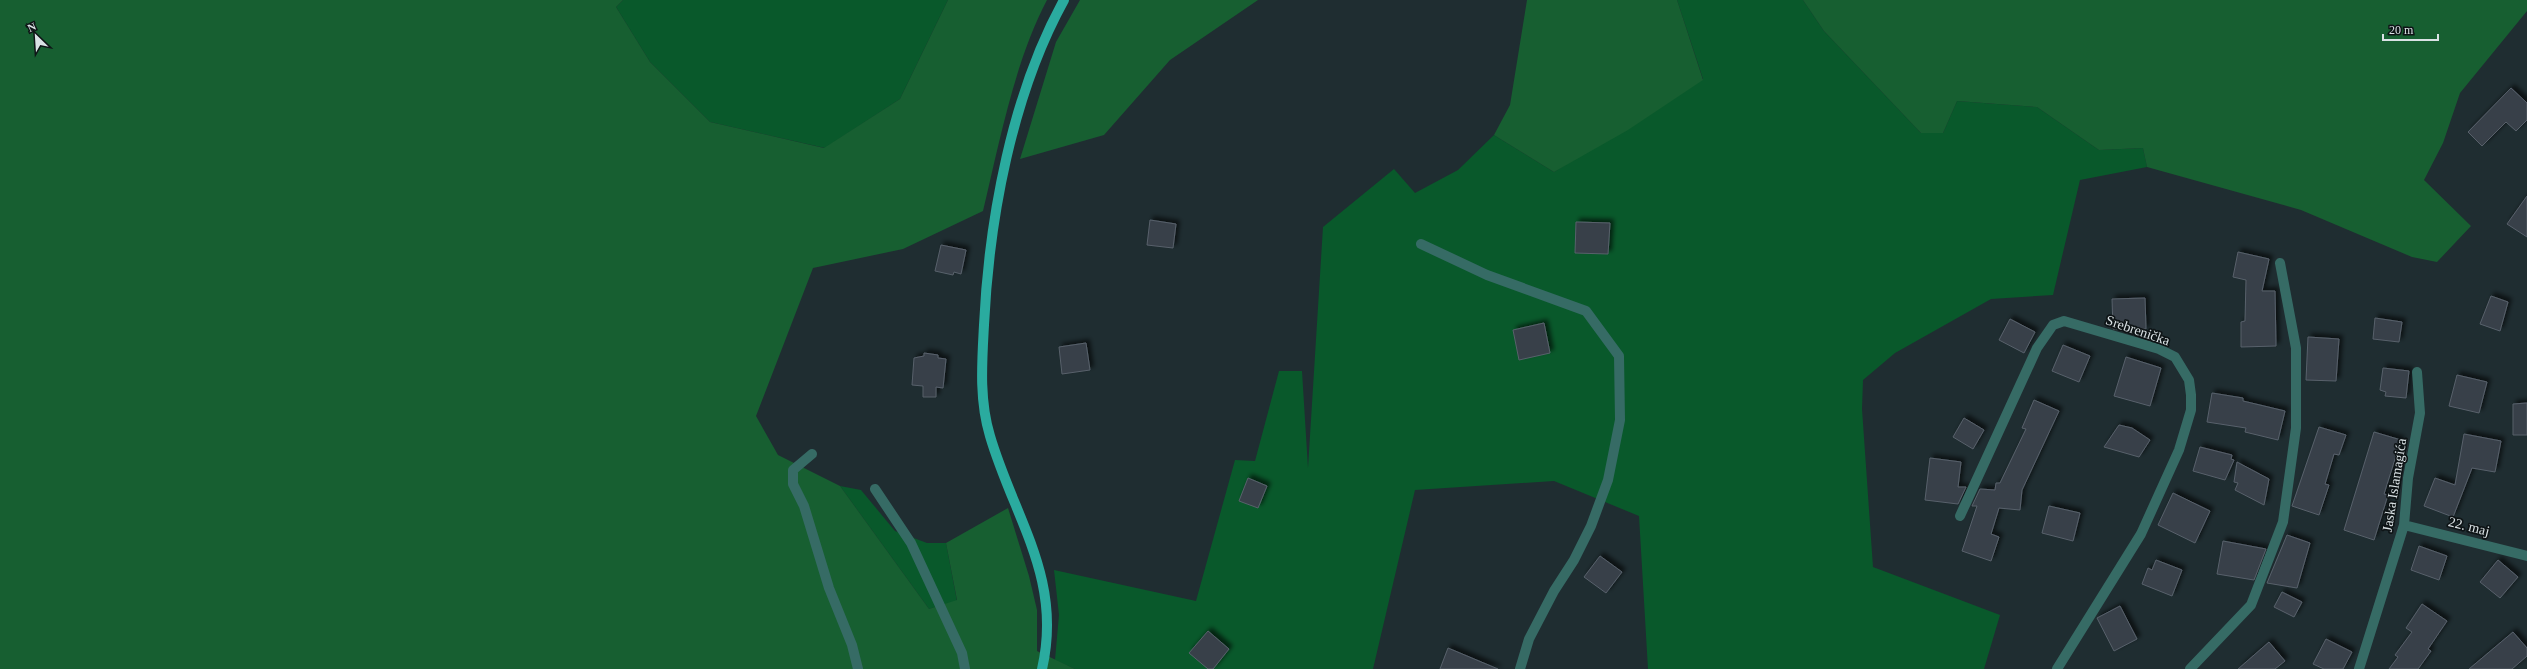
<svg xmlns="http://www.w3.org/2000/svg" width="2527" height="669" font-family="Georgia,serif">
  <style>
    .green { fill: #09592b }
    .forest { fill: #175f31 }
    .building { fill: #373f49; stroke: #58616b; filter: url(#shadow) }
    .lines { fill: none; stroke-linecap: round; stroke-linejoin: round }
    .minor { stroke: #366b65; stroke-width: 10 }
    .major { stroke: #2aab9f; stroke-width: 10 }
    .labels { text-anchor: middle; stroke-width: 3.5; stroke-linejoin: round; paint-order: stroke }
    .street-label { font-size: 14px; fill: #dae2e5; stroke: #0e1416 }
  </style>
  <defs>
    <filter id="shadow"><feDropShadow dx="3.5" dy="-3.5" stdDeviation="2" flood-color="#0009"/></filter>
  </defs>
  <rect width="100%" height="100%" fill="#1f2d31"/>
  <path class="green" d="M623,0H948L900,99L825,148L710,122L650,62L616,7Z
    M1677,0H1803L1824,31L1921,133H1943L1957,101L2037,107L2099,150L2143,148L2147,167L2080,180L2053,295L1991,299L1895,353L1863,380L1862,409L1873,567L2000,615L1984,669H1648L1639,516L1554,481L1415,490L1373,669H1075L1055,660L1059,615L1054,570L1196,601L1235,460L1255,461L1279,371H1302L1308,468L1323,227L1394,169L1415,193L1458,170L1494,135L1554,172L1703,79Z
    M840,486L861,490L895,531L927,543H946L957,601L929,609Z"/>
  <path class="forest" d="M0,0H623L616,7L650,62L710,122L824,148L900,99L948,0H1047C1015,60 999,144 983,211L903,249L813,268L756,416L778,455L840,486L929,609L957,600L946,543L1008,508L1029,576L1037,610V651L1075,669H0Z
    M1080,0H1258L1170,60L1104,135L1020,159L1056,42Z
    M1527,0H1677L1703,80L1628,130L1554,172L1494,135L1510,105Z
    M1803,0H2527V11L2460,93L2443,143L2424,180L2471,226L2437,262L2412,257L2301,210L2147,167L2143,148L2099,150L2037,107L1957,101L1943,133H1921L1824,31Z"/>
  <path class="building" d="M2511,88L2527,103V120L2516,131L2506,122L2482,146L2468,132Z
    M2527,196V237L2507,224Z
    M1150,220L1176,224L1173,248L1147,245Z
    M1576,222L1610,223L1608,254L1575,253Z
    M941,245L966,250L961,274L954,272L953,275L935,271Z
    M2238,252L2269,259L2262,291H2275L2276,346L2241,347V322L2245,321L2246,280L2233,277Z
    M2491,296L2508,302L2500,331L2480,324Z
    M2145,298L2146,329H2113L2112,299Z
    M2375,318L2402,322L2399,342L2373,339Z
    M2010,319L2035,332L2024,353L1999,340Z
    M1544,323L1550,353L1519,360L1513,330Z
    M2308,337L2339,339L2336,381L2306,380Z
    M1086,343L1090,370L1062,374L1059,347Z
    M2063,345L2090,356L2079,382L2052,371Z
    M924,353L938,355V358L946,359L943,388L936,387V397H923V386L912,385L914,358L924,356Z
    M2126,357L2161,368L2150,406L2114,396Z
    M2383,368L2409,371L2406,398L2385,396L2386,392L2380,390Z
    M2457,375L2487,382L2479,413L2449,406Z
    M2212,393L2243,398V401L2285,411L2278,440L2245,432L2246,428L2207,422Z
    M2034,400L2059,411L2022,490L2020,510L1999,508L1991,534L1999,537L1991,561L1962,551L1977,506H1972L1980,489L1995,490L1996,483H2000L2026,429L2022,428Z
    M2527,403V435H2513V404Z
    M1964,418L1984,430L1973,449L1953,437Z
    M2119,425L2132,428L2150,440L2139,457L2104,447Z
    M2319,427L2346,435L2339,455L2334,454L2325,484L2329,485L2319,515L2292,506Z
    M2374,432L2401,440L2384,494L2388,495L2374,540L2344,530Z
    M2464,434L2501,441L2495,472L2472,468L2453,517L2424,506L2435,478L2455,485Z
    M2200,447L2232,455L2231,459L2234,460L2225,480L2193,471Z
    M1930,458L1961,462L1958,487H1966L1958,504L1925,500Z
    M2237,462L2269,479L2264,505L2235,490L2238,483L2234,482Z
    M1248,478L1267,486L1258,508L1239,501Z
    M2173,493L2210,511L2195,543L2158,525Z
    M2049,506L2080,513L2073,541L2042,533Z
    M2287,535L2310,543L2297,588L2267,583Z
    M2223,541L2266,549L2254,580L2217,574Z
    M2419,546L2447,556L2439,580L2411,570Z
    M1600,556L1622,572L1606,593L1584,577Z
    M2156,560L2182,570L2172,596L2142,584L2148,568L2152,570Z
    M2498,560L2518,577L2500,598L2480,582Z
    M2282,592L2302,602L2294,617L2274,607Z
    M2422,604L2447,621L2428,649L2431,651L2418,669H2389L2398,657L2395,655L2412,632L2406,628Z
    M2120,606L2137,639L2114,651L2097,618Z
    M1208,631L1229,649L1213,669H1208L1189,653Z
    M2513,632L2527,648V656L2512,669H2469Z
    M2326,639L2352,652L2343,669H2324L2313,664Z
    M2269,642L2285,661L2275,669H2238Z
    M1448,648L1498,669H1440Z"/>
  <g class="lines">
    <path class="minor" d="M1421,244L1487,275L1586,311L1619,356L1620,420L1608,480L1591,526L1574,560L1554,591L1529,639L1520,669
      M812,454L793,470V484L804,506L829,588L852,645L858,669
      M875,489L911,543L962,653L965,669
      M1960,516L2037,348L2053,325L2064,321L2159,349L2175,357L2189,380L2191,395V410L2179,450L2141,534L2057,669
      M2404,525L2527,556
      M2190,669L2251,605L2283,522L2296,428V348L2280,263
      M2359,669L2404,525L2408,478L2420,413L2417,372"/>
    <path class="major" d="M1042,669C1063,578 1014,518 990,436C979,400 982,362 984,325C989,219 1012,94 1064,0"/>
  </g>
  <g class="labels">
    <g class="street-label">
      <text transform="translate(2138 330) rotate(19)" y="5">Srebrenička</text>
      <text transform="translate(2394 485) rotate(-81)" y="5">Jaska Islamagića</text>
      <text transform="translate(2469 526) rotate(14)" y="5">22. maj</text>
    </g>
  </g>
  <g transform="translate(36 36) rotate(335)" stroke="#0e1416" stroke-width="3" paint-order="stroke">
  <path d="M0-3L7 15L0 10L-7 15Z" fill="#dae2e5"/>
  <text y="-6" font-size="11" font-weight="bold" text-anchor="middle" fill="#dae2e5">N</text>
  </g>
  <path d="M2383 34v6h55v-6" fill="none" stroke="#dae2e5" stroke-width="2"/>
  <text x="2389" y="34" font-size="12" fill="#dae2e5" stroke="#0e1416" stroke-width="3" paint-order="stroke">20 m</text>
</svg>
